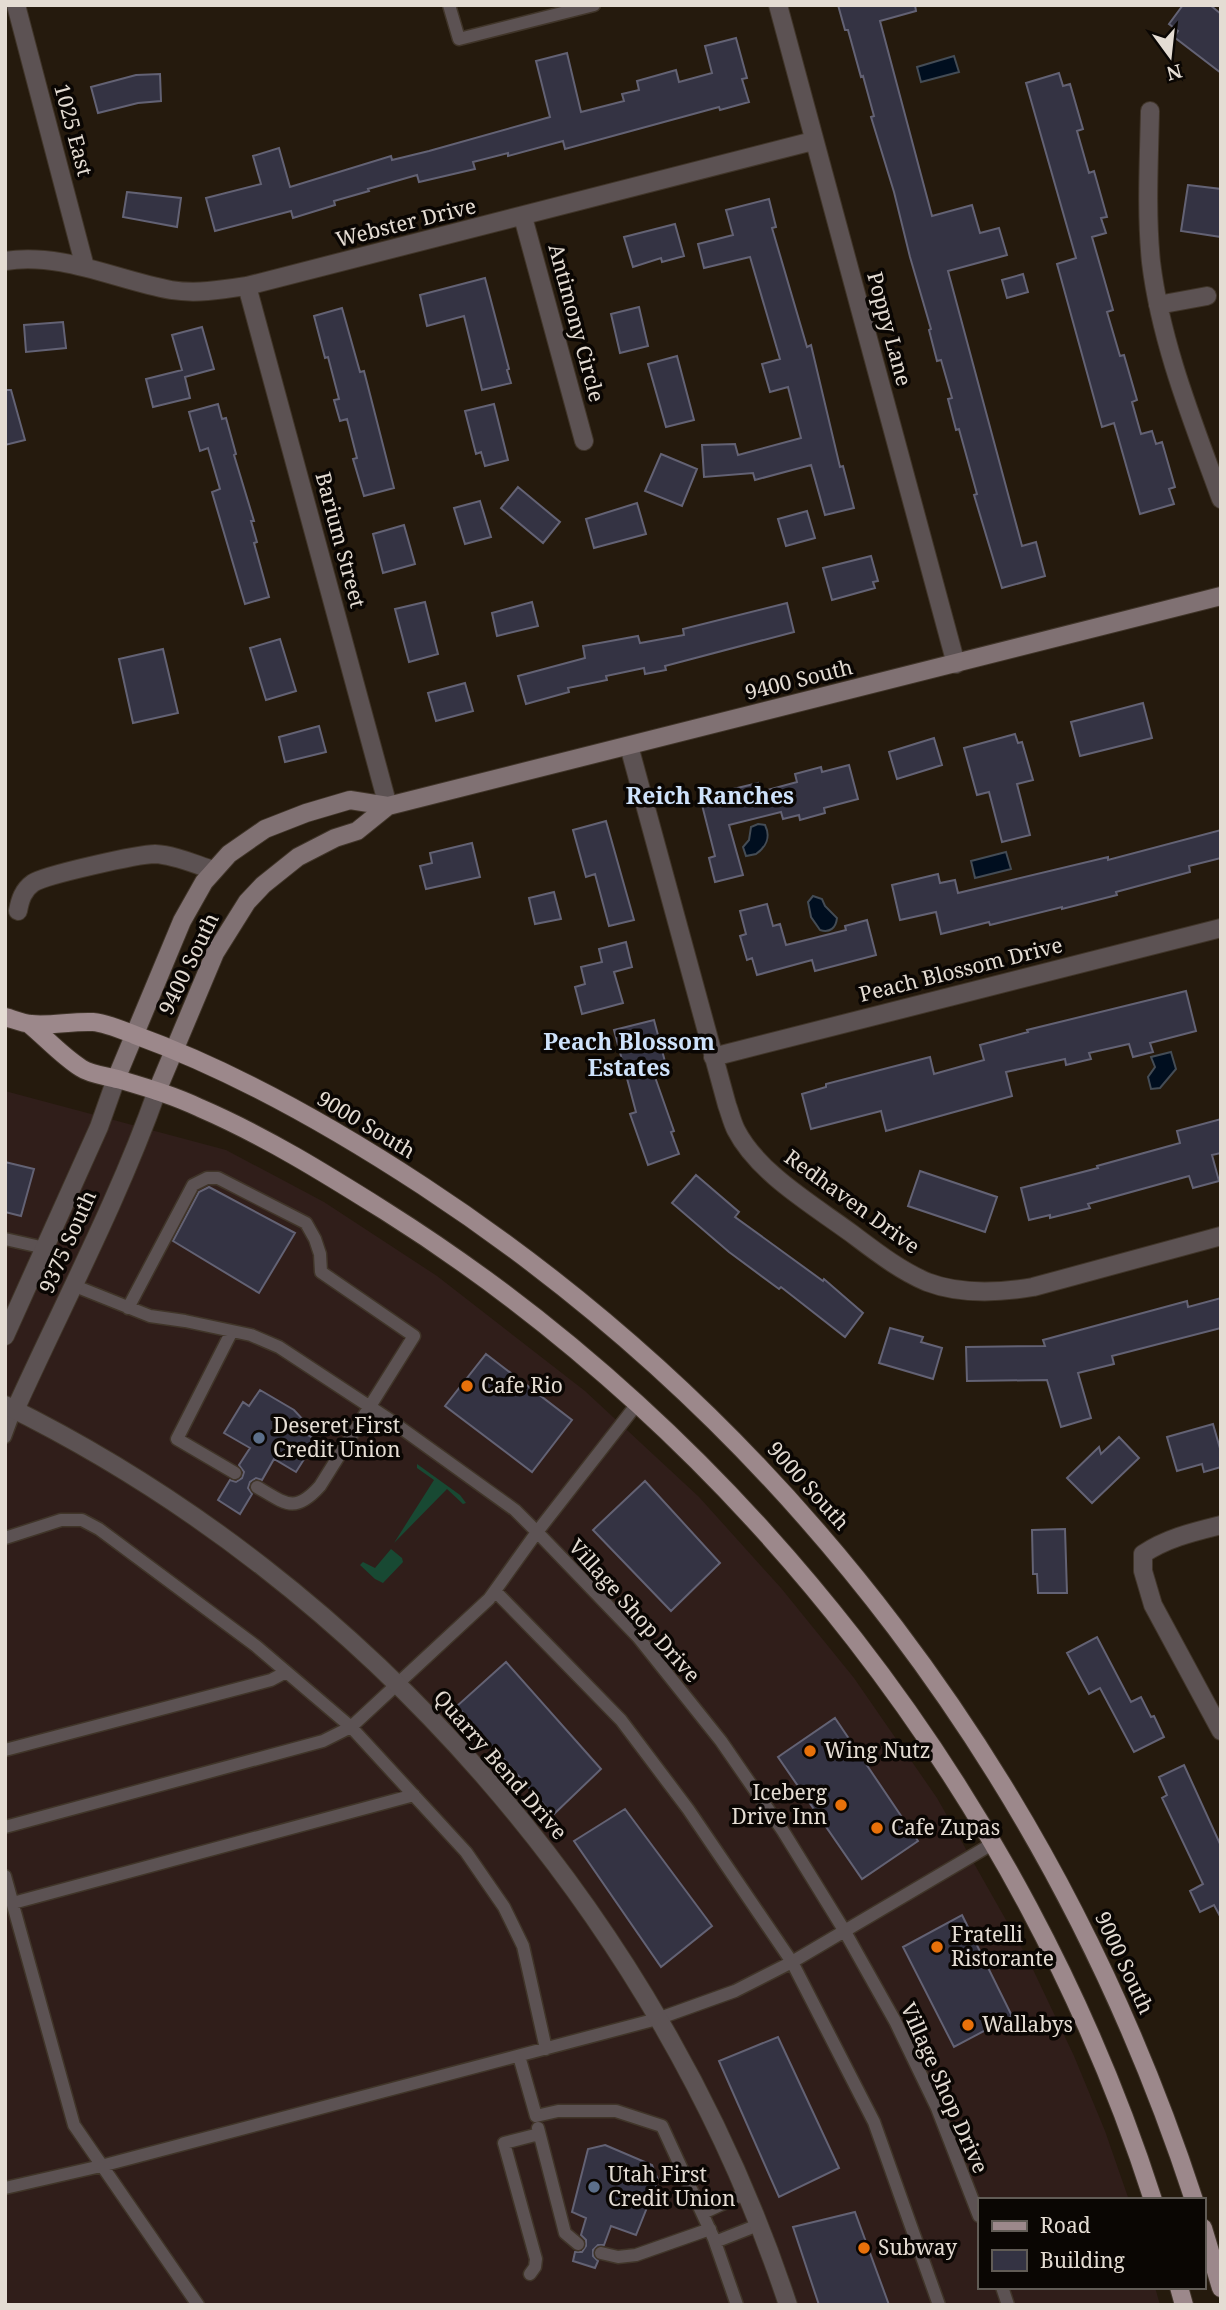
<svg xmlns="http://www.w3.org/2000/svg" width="1226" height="2310" font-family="'Noto Serif',serif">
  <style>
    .commercial { fill: #301e1a }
    .green { fill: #184933 }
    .water { fill: #000e1f; stroke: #444c55; stroke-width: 2 }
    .building { fill: #343343; stroke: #636274; stroke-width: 2 }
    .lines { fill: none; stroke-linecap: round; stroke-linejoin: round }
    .lane-casing { stroke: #403529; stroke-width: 15 }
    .street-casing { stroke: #403529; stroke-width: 20 }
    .secondary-casing { stroke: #403529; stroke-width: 20 }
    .primary-casing { stroke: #403529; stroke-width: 20 }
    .lane { stroke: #5c5253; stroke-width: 12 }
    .street { stroke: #5c5253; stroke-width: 18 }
    .secondary { stroke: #807173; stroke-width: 18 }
    .primary { stroke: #9c888b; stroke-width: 18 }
    .food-dot { fill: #e8710a; stroke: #0a0603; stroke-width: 2.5 }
    .service-dot { fill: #5c6f8a; stroke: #0a0603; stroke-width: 2.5 }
    .labels { text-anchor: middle; stroke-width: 7; stroke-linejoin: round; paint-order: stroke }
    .street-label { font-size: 21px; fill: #e4dcd3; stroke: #0a0603 }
    .poi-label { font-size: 21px; fill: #e4dcd3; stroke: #0a0603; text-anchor: start }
    .neighbourhood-label { font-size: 23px; font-weight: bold; fill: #cee2fb; stroke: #0a0603 }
  </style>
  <rect width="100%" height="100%" fill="#251a0d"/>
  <path class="commercial" d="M5,1091L226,1150L324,1202L437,1276L585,1391L699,1497L781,1588L854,1678L937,1798L1028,1959L1074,2056L1105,2131L1129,2200H979V2287H1155L1160,2305H5Z"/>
  <path class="green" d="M417,1464L460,1495L466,1503L463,1504L447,1489L394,1543L434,1480L417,1468Z
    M391,1549L402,1558L403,1562L383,1583L375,1579L360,1565L363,1562L375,1568Z"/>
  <path class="water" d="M954,56L959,72L921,82L917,67Z
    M758,824L765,825C771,837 766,847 756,854L746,856L743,847L749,840L751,827Z
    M1006,852L1011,869L975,878L971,861Z
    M813,896L822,899L825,906L837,918C836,928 830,933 820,930L811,917L808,902Z
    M1171,1052L1176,1069L1160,1088L1151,1089L1148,1077L1155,1067L1151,1057Z"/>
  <path class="building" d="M838,5H915L916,11L880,21L932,216L972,205L980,233L999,228L1007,255L948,271L1022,546L1036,542L1045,576L1002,588L974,495L977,494L959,429L956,430L948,399L952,398L941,360L937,361L929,330L931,329L910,257L894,192L871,117L874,116L863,76L861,77L848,30H845Z
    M1183,5H1210L1221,14V73L1174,37L1178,31L1169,24Z
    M736,38L747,78L742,79L749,102L720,110L719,107L565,149L563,141L508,156V153L473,162L475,169L419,182L417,175L368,189L369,191L334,201L335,205L293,218L291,211L215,231L206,198L261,184L253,156L279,148L290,187L391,156L392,160L429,151L550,117L536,61L567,53L581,112L624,101L622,94L639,90L637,81L676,70L679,82L712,73L705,46Z
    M1059,73L1063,86L1070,84L1083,129L1077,131L1089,173L1094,171L1107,217L1101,218L1106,233L1092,237L1113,310L1107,312L1120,356L1124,355L1137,400L1132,402L1141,434L1152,431L1156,444L1162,442L1175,487L1169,489L1174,504L1140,514L1114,423L1102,427L1057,264L1076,258L1026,83Z
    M160,74L161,101L138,103L98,113L91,87L136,75Z
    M1188,185L1221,189V237L1181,231Z
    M127,192L181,198L177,227L123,217Z
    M769,199L776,227L772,228L807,347L811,345L840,467L843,466L854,508L825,515L811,465L755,480L753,473L704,477L702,445L735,444L738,455L801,438L788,387L770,392L762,364L780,359L750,257L704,268L698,244L733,235L726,210Z
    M675,224L684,256L662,262L661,258L633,267L624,237Z
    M1023,274L1028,292L1007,298L1002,280Z
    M485,278L509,369L507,370L511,383L482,390L464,316L427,326L420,295Z
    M639,307L648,346L620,353L611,314Z
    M342,308L360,372L364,371L394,488L364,496L353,459L357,458L347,419L340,421L334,400L339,399L328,357L325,358L314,316Z
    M63,322L66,348L26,352L24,325Z
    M202,327L214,369L185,377L190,398L153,407L146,379L182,370L172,335Z
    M677,356L694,420L666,427L648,364Z
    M5,390H11L25,440L5,445Z
    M218,404L222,419L226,418L236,454L234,455L254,521H251L257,542L254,543L269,597L245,604L212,492L220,489L208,448L200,451L189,412Z
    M494,404L508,460L485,466L481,452L476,454L465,411Z
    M661,454L697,469L682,506L645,491Z
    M518,487L560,522L543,543L501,508Z
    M480,501L491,537L465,544L454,508Z
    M637,503L646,534L594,548L586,519Z
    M807,511L815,538L786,546L778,519Z
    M404,525L415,564L383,573L373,534Z
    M871,556L878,581L873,582L875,588L832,600L823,568Z
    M425,602L438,654L409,662L395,609Z
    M532,602L538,626L497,636L492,613Z
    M787,603L794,632L665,666L666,670L645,674L644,668L606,676L607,680L568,688L569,692L526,704L518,676L585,658L583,646L638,636L640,643L684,635L683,629Z
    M280,639L296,691L266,700L250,648Z
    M163,649L178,713L133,723L119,659Z
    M465,683L473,711L436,721L428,693Z
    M1143,703L1152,738L1080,756L1071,722Z
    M319,726L326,752L285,762L279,737Z
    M1015,734L1018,743L1022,742L1033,780L1017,784L1030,835L1002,842L989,792L977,795L964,748Z
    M934,738L942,765L897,779L889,752Z
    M849,765L858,799L824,808L825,813L800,820L799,815L783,819L781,812L729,825L743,875L715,882L709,858L715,856L700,797L758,783L760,792L797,782L795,774L821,767L822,772Z
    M606,821L634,920L609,926L595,874L586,877L573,830Z
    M1221,830V858L1189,866L1190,872L1116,892L1117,895L1062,909V907L990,925L989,922L941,934L936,912L900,920L892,885L938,874L940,883L955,880L958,893L1108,857V860Z
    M472,843L480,877L426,889L420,866L432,863L430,853Z
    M554,892L561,919L535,924L529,898Z
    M767,904L773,926L780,924L786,945L846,930L845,926L867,920L876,955L815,971L812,960L757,975L752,958L747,960L740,936L746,934L740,911Z
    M626,942L632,967L614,972L623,1003L582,1014L575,987L585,984L581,967L602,962L599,949Z
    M1186,991L1196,1031L1150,1043L1153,1052L1133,1057L1129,1044L1089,1053L1091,1059L1066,1065L1065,1059L1006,1072L1012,1096L886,1131L881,1111L811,1129L802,1094L826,1087V1084L930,1057L934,1074L984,1060L980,1045L1028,1032L1027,1030Z
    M654,1020L668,1073L655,1077L674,1131L671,1132L679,1154L648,1165L630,1114L636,1112L614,1030Z
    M1221,1119V1153L1212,1155L1219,1181L1193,1188L1189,1176L1088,1204L1090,1208L1050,1218V1215L1029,1220L1021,1188L1098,1168L1097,1166L1180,1143L1177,1131Z
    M5,1162L34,1169L21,1216L5,1212Z
    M920,1171L997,1197L985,1232L908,1206Z
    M696,1175L739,1212L735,1217L823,1281L824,1279L863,1313L845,1337L781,1287L779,1289L729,1252L672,1203Z
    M209,1187L295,1233L259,1293L173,1241L199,1192Z
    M1221,1298V1328L1112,1356L1114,1364L1078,1373L1091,1418L1061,1427L1047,1380L967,1381L966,1347L1045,1346L1043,1340L1187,1301L1188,1307Z
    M890,1328L923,1337L921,1342L942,1348L933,1379L879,1363Z
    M486,1354L572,1420L532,1472L445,1406Z
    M260,1390L294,1410L308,1425L303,1432L316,1440L296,1472L274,1459L262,1480L256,1478L250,1482L248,1488L252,1494L240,1514L218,1500L230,1480L236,1482L242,1478L244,1472L239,1465L250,1448L224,1433L243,1402L249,1406Z
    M1213,1424L1221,1452V1467L1204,1472L1202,1464L1177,1471L1167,1437Z
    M1119,1437L1139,1458L1092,1503L1067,1478L1099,1447L1101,1454Z
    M645,1481L720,1563L671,1611L593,1530Z
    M1065,1529L1067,1593H1038L1037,1574H1033L1032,1530Z
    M1097,1637L1131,1702L1141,1697L1151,1717L1154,1716L1164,1737L1134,1752L1100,1688L1089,1694L1067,1653Z
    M506,1662L601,1769L553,1815L457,1706Z
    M835,1718L918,1841L862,1879L778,1757Z
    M1184,1765L1221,1846V1918L1214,1905L1200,1912L1190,1891L1203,1884L1162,1798L1167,1795L1159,1777Z
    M625,1809L712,1926L661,1967L574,1841Z
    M962,1915L1012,2016L954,2047L903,1947Z
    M778,2037L839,2168L779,2197L719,2061Z
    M605,2145L652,2165L658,2180L636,2235L611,2226L604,2245H598L593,2250V2256L598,2261L595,2268L573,2261L575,2252H582L586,2246V2240L581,2235L586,2218L572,2212L588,2149Z
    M855,2212L889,2305H819L793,2227Z"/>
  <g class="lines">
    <defs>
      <path id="lane" d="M449,5L459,39L594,5
        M5,1239L45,1248
        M75,1286L150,1316L185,1321L251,1335L279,1347L390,1420L515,1510L537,1532L638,1637L721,1741L783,1831L844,1930L895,2021L937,2108L979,2216
        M128,1308L193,1185L207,1178H218L306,1223L315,1239L320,1254L321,1272L414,1336L320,1486C295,1514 286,1504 257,1487
        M232,1331L177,1439L235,1473
        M5,1437L15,1410
        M5,1538L61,1520H82L99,1529L256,1646L351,1727L466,1852L504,1907L523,1946L546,2049
        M495,1591L621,1720L688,1809L792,1962L874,2122L939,2305
        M5,1750L271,1680L286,1672
        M5,1827L323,1741L351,1727L489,1599L537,1532L637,1404
        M5,1876L74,2125L198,2305
        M13,1903L414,1795
        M519,2056L536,2116L558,2111H616L662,2126L714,2239L737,2305
        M538,2128L565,2233L578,2244
        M5,2188L101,2166L657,2019L735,1991L792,1962L992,1844
        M703,2213L746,2193
        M715,2242L758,2225
        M601,2253L618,2257L636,2255L710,2229
        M530,2274L535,2267L536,2259L504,2143L539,2134
        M1002,2287L1008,2305"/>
      <path id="street" d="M16,5L85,267
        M778,5L956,664
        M1150,111C1149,161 1146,212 1151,262C1161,344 1193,422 1221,499
        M523,217L584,441
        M5,261C62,252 116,280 171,290C196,294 221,290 247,286L813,141
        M247,286L388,806
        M1158,305L1207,296
        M629,746L727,1105C730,1113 732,1122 736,1130C758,1173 813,1205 851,1233C875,1251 899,1270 927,1282C961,1295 998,1293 1033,1287L1221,1236
        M18,911C20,900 23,890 33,883C45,875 139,854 155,854C175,855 194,864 213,870
        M713,1057L1221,928
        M5,1336L99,1127L116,1079
        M5,1405C369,1584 661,1920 788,2305
        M15,1410C63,1304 118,1201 157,1091
        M1221,1525C1193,1532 1167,1538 1143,1554V1571L1153,1605L1221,1731"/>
      <path id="secondary" d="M116,1079L182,921L204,882L229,854L265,829L306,813L350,800L388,806L1221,596
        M157,1091L215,953L247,902L263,885L298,857L335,838L357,831L388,806"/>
      <path id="primary" d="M5,1017C13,1019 22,1023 31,1024C51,1026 72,1021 93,1022C106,1023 122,1030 135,1035C237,1072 333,1127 423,1186C790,1427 1058,1784 1194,2200
        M29,1024C46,1038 62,1056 81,1068C91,1075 108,1076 121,1080C148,1088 175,1096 200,1108C265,1136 326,1174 385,1211C742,1436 1024,1798 1153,2200
        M1203,2228L1221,2288
        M1179,2287L1184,2305"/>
    </defs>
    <use href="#lane" class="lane-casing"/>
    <use href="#street" class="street-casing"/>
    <use href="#secondary" class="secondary-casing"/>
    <use href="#primary" class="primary-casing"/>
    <use href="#lane" class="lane"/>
    <use href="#street" class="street"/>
    <use href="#secondary" class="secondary"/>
    <use href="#primary" class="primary"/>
  </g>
  <g class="food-dot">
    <circle cx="467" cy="1386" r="7"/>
    <circle cx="810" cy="1751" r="7"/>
    <circle cx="841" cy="1805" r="7"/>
    <circle cx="877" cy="1828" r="7"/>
    <circle cx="937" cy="1947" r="7"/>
    <circle cx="968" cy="2025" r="7"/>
    <circle cx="864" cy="2248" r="7"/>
  </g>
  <g class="service-dot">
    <circle cx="259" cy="1438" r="7"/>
    <circle cx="594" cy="2187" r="7"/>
  </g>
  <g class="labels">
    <g class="street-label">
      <text transform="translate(73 130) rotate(75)" y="7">1025 East</text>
      <text transform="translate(406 223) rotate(-14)" y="7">Webster Drive</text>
      <text transform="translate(576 323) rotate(75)" y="7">Antimony Circle</text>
      <text transform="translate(889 329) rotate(75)" y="7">Poppy Lane</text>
      <text transform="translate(340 540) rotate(75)" y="7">Barium Street</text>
      <text transform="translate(799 680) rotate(-14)" y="7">9400 South</text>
      <text transform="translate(189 964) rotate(-64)" y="7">9400 South</text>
      <text transform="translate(961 970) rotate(-14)" y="7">Peach Blossom Drive</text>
      <text transform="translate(366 1125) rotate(31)" y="7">9000 South</text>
      <text transform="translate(852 1202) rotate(36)" y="7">Redhaven Drive</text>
      <text transform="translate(68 1242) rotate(-66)" y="7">9375 South</text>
      <text transform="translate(808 1486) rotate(48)" y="7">9000 South</text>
      <text transform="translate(634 1611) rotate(48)" y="7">Village Shop Drive</text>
      <text transform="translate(500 1765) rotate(49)" y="7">Quarry Bend Drive</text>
      <text transform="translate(1124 1963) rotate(65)" y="7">9000 South</text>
      <text transform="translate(944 2088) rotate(66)" y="7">Village Shop Drive</text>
    </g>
    <g class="poi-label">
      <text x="481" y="1393">Cafe Rio</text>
      <text x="273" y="1433">Deseret First<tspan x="273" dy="24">Credit Union</tspan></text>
      <text x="824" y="1758">Wing Nutz</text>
      <text x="827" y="1800" text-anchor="end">Iceberg<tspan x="827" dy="24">Drive Inn</tspan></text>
      <text x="891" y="1835">Cafe Zupas</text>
      <text x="951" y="1942">Fratelli<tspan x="951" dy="24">Ristorante</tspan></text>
      <text x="982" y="2032">Wallabys</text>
      <text x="608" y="2182">Utah First<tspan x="608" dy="24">Credit Union</tspan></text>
      <text x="878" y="2255">Subway</text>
    </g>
    <g class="neighbourhood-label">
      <text x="710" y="804">Reich Ranches</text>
      <text x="629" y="1050">Peach Blossom<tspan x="629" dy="26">Estates</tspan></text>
    </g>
  </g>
  <rect width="1226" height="2310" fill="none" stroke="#e4dcd3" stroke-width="14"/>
  <rect x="978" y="2198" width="228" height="91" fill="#0a0603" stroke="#615c56" stroke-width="2"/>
  <rect x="992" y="2221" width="35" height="10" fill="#9c888b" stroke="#615c56" stroke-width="2"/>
  <text x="1040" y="2233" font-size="21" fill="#e4dcd3">Road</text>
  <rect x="992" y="2250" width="35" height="21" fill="#343343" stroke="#615c56" stroke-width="2"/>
  <text x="1040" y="2268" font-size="21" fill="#e4dcd3">Building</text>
  <g transform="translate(1170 56) rotate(165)" stroke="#0a0603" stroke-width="5" paint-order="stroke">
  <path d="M0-5L12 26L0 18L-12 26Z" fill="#e4dcd3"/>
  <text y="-10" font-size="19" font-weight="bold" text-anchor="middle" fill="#e4dcd3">N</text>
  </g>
</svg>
